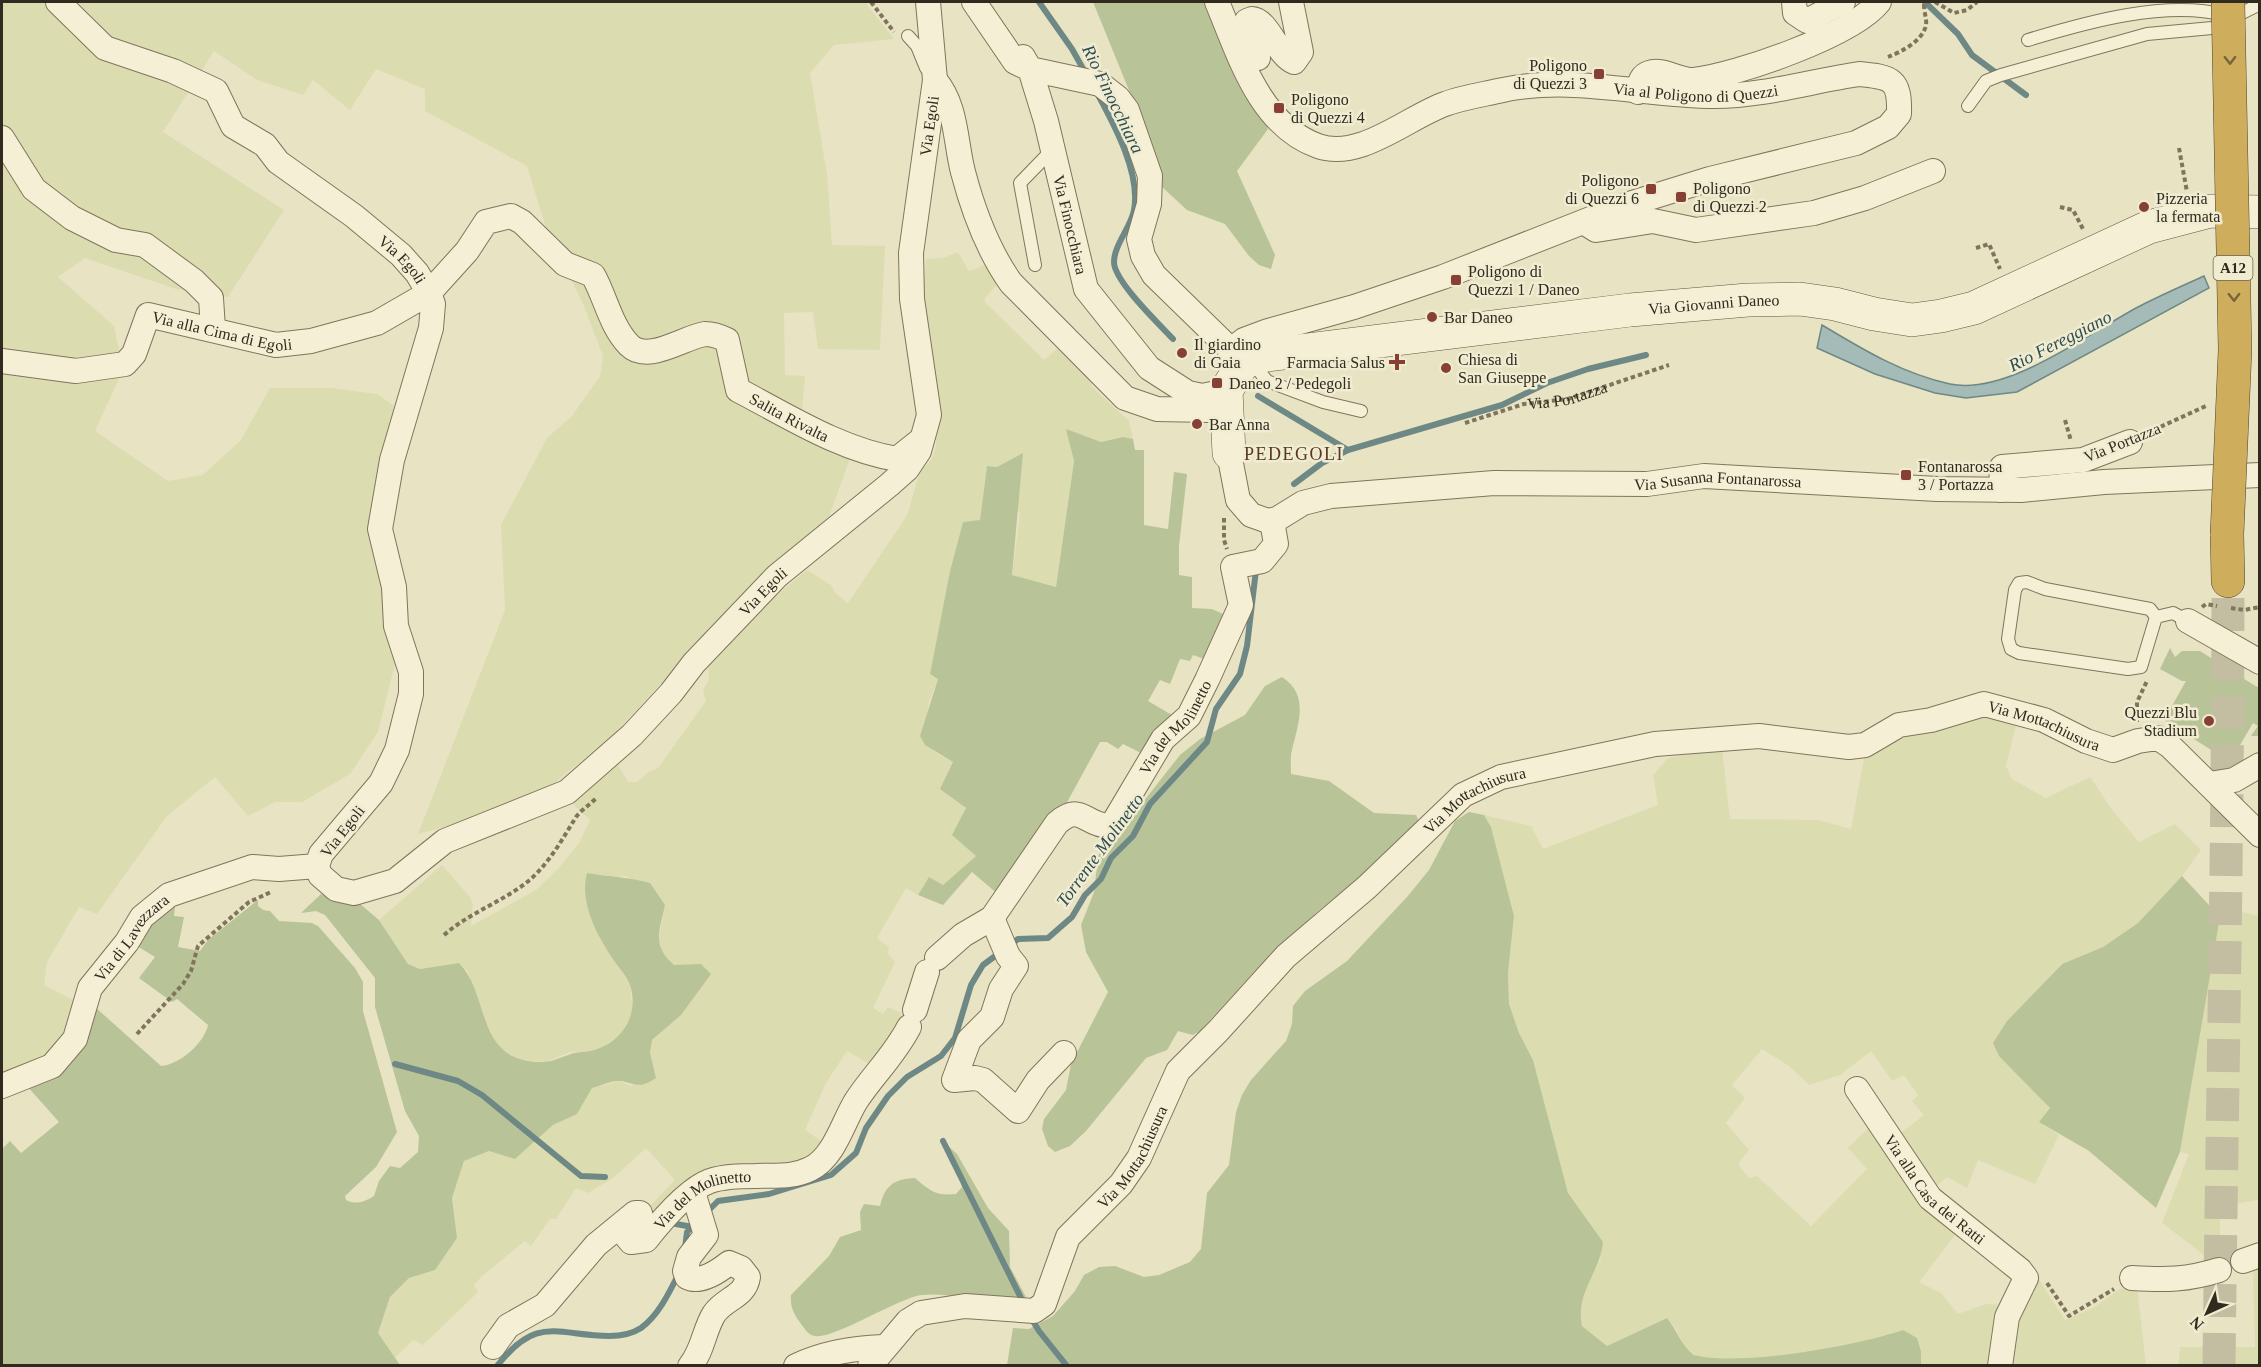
<svg xmlns="http://www.w3.org/2000/svg" width="2261" height="1367" font-family="'Times New Roman',serif">
  <style>
    .farmland { fill: #dcdcb1 }
    .green { fill: #b8c498 }
    .water { fill: #a4bbb8; stroke: #6d8885; stroke-width: 1.5 }
    .lines { fill: none; stroke-linecap: round; stroke-linejoin: round }
    .stream { stroke: #6d8885; stroke-width: 6 }
    .highway-tunnel { stroke: #c3bea2; stroke-width: 33; stroke-dasharray: 33 16; stroke-linecap: butt }
    .lane-casing { stroke: #80755c; stroke-width: 14 }
    .street-casing { stroke: #80755c; stroke-width: 26 }
    .secondary-casing { stroke: #61563f; stroke-width: 34 }
    .highway-casing { stroke: #4e4230; stroke-width: 34 }
    .path { stroke: #80755c; stroke-width: 4; stroke-dasharray: 4.5 3; stroke-linecap: butt }
    .lane { stroke: #f4efd5; stroke-width: 12 }
    .street { stroke: #f4efd5; stroke-width: 24 }
    .secondary { stroke: #f4efd5; stroke-width: 33 }
    .highway { stroke: #ceae5d; stroke-width: 33 }
    .highway-bridge-casing { stroke: #4e4230; stroke-width: 34; stroke-linecap: butt }
    .highway-bridge { stroke: #ceae5d; stroke-width: 33 }
    .oneway { stroke: #78653a }
    .poi-dot { fill: #874033; stroke: #f0ecd1; stroke-width: 2 }
    .labels { text-anchor: middle; stroke-width: 5; stroke-linejoin: round; paint-order: stroke }
    .shield { fill: #f0ecd1; stroke: #6a6454; stroke-width: 1.5 }
    .shield-label { font-size: 15px; font-weight: bold; fill: #312a1e }
    .poi-label { font-size: 16px; fill: #312a1e; stroke: #f0ecd1; text-anchor: start }
    .street-label { font-size: 16px; fill: #312a1e; stroke: #f0ecd1 }
    .water-label { font-size: 18px; font-style: italic; fill: #2f4c4f; stroke: #f0ecd1 }
    .neighbourhood-label { font-size: 18px; letter-spacing: 1.5px; fill: #593723; stroke: #f0ecd1 }
  </style>
  <rect width="100%" height="100%" fill="#e8e3c3"/>
  <path class="farmland" d="M2,2H865L894,39L834,45L810,73L827,174L832,245L885,246L880,350L818,349L813,312L784,313L785,375L805,376L801,425L853,450L829,517L767,570L615,733L546,790L472,819L418,834L505,610L501,525L547,438L572,416L600,376L603,356L583,304L545,225L527,166L425,111V89L376,69L350,110L313,80L303,95L257,80L214,51L163,132L284,210L228,297L176,289L85,258L58,277L114,326L123,370L95,431L168,481L203,475L241,440L270,388H331L377,394L400,410L383,463L388,624L395,664L378,732L350,774L302,802H275L248,816L215,777L167,816L97,914L79,907L47,962L44,985L79,1003L53,1058L2,1080Z
    M958,252L969,271L994,262L1003,278L984,299L986,303L1044,360L1064,343L1098,376L1091,386L1129,421L1133,439L1123,437L1101,442L1067,430L1074,461L1056,587L1012,575L1020,514L997,467L987,466L980,521L963,522L950,571L930,674L938,679L928,705L933,751L953,762L976,856L943,885L929,877L918,895L906,888L877,938L889,947L888,954L895,962L873,1008L883,1014L888,1007L902,1013L890,1034L896,1037L875,1067L847,1051L826,1083L805,1130L827,1145L813,1155L790,1164L758,1167L641,1224L650,1206L675,1180L646,1148L613,1178L588,1193L576,1188L556,1219H550L531,1246L525,1241L482,1276L474,1285L478,1292L423,1345L413,1340L395,1358L378,1333L390,1297L409,1278L435,1270L457,1238L452,1198L464,1161L489,1151L515,1159L553,1125L577,1114L592,1088L619,1081L631,1086L650,1053L652,1040L681,1015L701,965H673L664,956L658,944L665,905L626,876L613,878L587,873L600,939L630,984L633,1012L620,1036L596,1051L570,1052L546,1062L519,1060L498,1046L480,1011L468,972L459,963L420,969L408,964L379,920L442,865L470,897L473,904L471,926L536,890L557,870L579,843L590,820L573,804L618,765L628,782H637L648,772L658,768L706,701L703,690L709,680L708,666L728,641L765,605L807,570L831,585L836,594L848,603L902,523L908,513L919,474L932,459L936,447L937,423L923,299L926,259L943,258Z
    M1991,713L2017,721L2006,766L2012,779L2046,798L2090,777L2113,811L2139,842L2175,824L2201,850L2182,876L2138,923L2103,947L2061,964L2007,1021L2030,1086L2050,1108L2040,1122L2059,1135L2035,1184L1978,1160L1967,1188L1947,1177L1932,1190L1898,1135L1924,1115L1912,1101L1918,1095L1904,1075L1892,1081L1871,1051L1840,1075L1809,1085L1789,1066L1762,1049L1732,1085L1745,1098L1726,1123L1749,1150L1738,1164L1749,1178L1757,1176L1811,1226L1867,1169L1848,1148L1871,1125L1959,1230L1919,1282L1941,1293L1958,1314L1986,1304L2006,1305L2027,1285L2039,1280L2065,1320L2093,1308L2120,1289L2137,1287L2146,1365H1921V1351L1903,1330L1855,1347L1789,1361L1754,1365L1722,1364L1705,1361L1692,1353L1681,1343L1677,1330L1667,1318L1607,1346L1582,1326L1579,1311L1582,1296L1601,1258L1568,1193L1533,1060L1519,1033L1509,1004L1508,973L1514,916L1491,827L1484,815L1531,826L1543,849L1658,805L1653,775L1668,758L1722,748L1730,819L1818,820L1851,829L1865,753L1891,739Z
    M2242,912L2259,916V1200L2220,1206V1256L2208,1258L2162,1223L2189,1154L2180,1152L2220,917Z
    M2259,1265V1365L2178,1366L2180,1347H2255L2253,1268Z"/>
  <path class="green" d="M1093,2H1203L1235,73L1264,114L1268,129L1237,171L1275,255L1271,269L1259,265L1249,256L1225,224L1187,210L1160,185L1146,132Z
    M1066,429L1101,442L1123,437L1133,439L1135,450H1144V525L1168,529L1174,472L1187,474L1179,546V575L1192,577V608L1212,609L1223,614L1207,660L1193,655L1190,661L1180,659L1170,684L1160,680L1148,701L1177,718L1143,754L1123,744L1118,749L1107,742H1100L1065,806L999,895L972,872L943,905L918,895L929,877L943,885L976,856L952,835L966,808L940,789L953,762L925,745L920,736L938,679L930,674L950,571L963,522L980,520L987,466L997,467L1023,453L1012,575L1056,587L1074,461Z
    M2170,648L2175,657L2182,651H2200L2257,687L2259,685V736H2251L2258,726L2253,723L2230,762L2164,720L2186,681H2182L2160,669Z
    M1282,677C1310,695 1298,724 1292,750C1290,758 1291,766 1291,774L1329,781L1374,813L1416,815L1419,821L1395,849L1318,911L1254,972L1200,1031L1193,1035L1178,1031L1167,1050L1146,1058L1086,1131L1070,1146L1055,1152L1048,1146L1042,1129L1044,1119L1066,1090L1071,1064L1108,992L1086,952L1081,925L1094,892L1098,857L1104,840L1116,826L1136,811L1180,755L1200,739L1245,715L1265,686Z
    M1469,812L1484,815L1491,827L1514,916L1508,973L1509,1004L1519,1033L1533,1060L1568,1193L1603,1242C1600,1274 1575,1292 1582,1326L1607,1346L1667,1318C1677,1330 1681,1346 1694,1355C1737,1367 1857,1346 1903,1330L1917,1338L1921,1351V1365H1007L1013,1328L1029,1329L1053,1316L1075,1291L1084,1275L1099,1267L1115,1266L1144,1277L1159,1275L1190,1262L1201,1249L1207,1193L1229,1165L1236,1112L1242,1095L1251,1080L1286,1041L1292,1024L1293,1006L1305,991L1347,961L1407,897L1429,870L1455,821Z
    M587,873C609,877 629,877 650,883L665,905C660,931 651,945 674,965L701,964L711,974L681,1015L652,1040L650,1053L656,1078C639,1089 638,1084 620,1081C612,1080 600,1086 592,1088L577,1114L553,1125L515,1159L489,1151L464,1161L452,1198L457,1238L435,1270L409,1278L390,1297L378,1333L400,1365H2V1149L10,1141L21,1153L59,1122L27,1086L95,1007L161,1066C181,1064 204,1043 208,1025L177,999L172,1002L139,978L155,957L137,946L146,923L176,897L174,916L184,917L178,947L200,951L208,940L258,900V906L263,910L270,911L279,921L312,923L318,926L355,968L363,982V1011L397,1132L376,1167L345,1196L346,1200C357,1205 364,1202 374,1196L379,1181L390,1166L400,1168L418,1152L419,1136L405,1111L375,1007V978L325,915L316,911L301,913L321,894L359,903L379,920L408,964L420,969L459,963C491,995 474,1063 543,1062C556,1062 569,1052 582,1052C616,1050 641,1019 630,985C627,977 620,969 615,962C598,937 579,904 587,873Z
    M2182,876L2220,917L2180,1152L2156,1208L2089,1151L2039,1122L2050,1108L1999,1056L1993,1043L2007,1021L2062,964L2103,947L2138,923Z
    M946,1144L957,1154L988,1208L1009,1231L1010,1267L1026,1297C1007,1308 949,1291 921,1295C897,1299 832,1340 815,1336C808,1335 805,1329 801,1324C794,1314 790,1308 791,1295L829,1256L840,1237L861,1230L860,1212L864,1204L880,1206C885,1186 893,1179 915,1178C930,1191 936,1196 956,1194L962,1187C959,1171 944,1160 946,1144Z"/>
  <path class="water" d="M2204,276L2209,288L2017,392L1966,398L1935,393L1875,374L1817,348L1822,325C1862,349 1903,374 1950,384C2007,396 2089,333 2138,307C2159,296 2182,286 2204,276Z"/>
  <g class="lines">
    <path class="stream" d="M1039,2L1072,49L1086,74
      M1925,2L1958,34L1972,55L2026,95
      M1097,93C1114,124 1141,174 1134,210C1131,227 1114,245 1114,262C1114,281 1159,324 1173,339
      M1258,396L1348,450
      M1294,484L1322,463L1348,450L1502,405L1547,383L1588,369L1646,355
      M1010,945L1018,939L1048,938L1072,917L1085,895L1101,879L1111,858L1133,836L1150,804L1207,742L1216,709L1240,674L1247,646L1256,570
      M395,1064L458,1081L482,1095L581,1176L605,1177
      M943,1141L1024,1304
      M705,1214L718,1201L769,1194L831,1175L856,1153L866,1128L888,1096L907,1077L941,1056L955,1038L971,985L983,965L1002,951
      M670,1223L693,1227
      M685,1248L687,1232L696,1223
      M1031,1318L1039,1331L1067,1366
      M497,1366C537,1315 555,1335 609,1336C619,1336 632,1334 641,1328C658,1316 669,1293 678,1275"/>
    <path class="highway-tunnel" d="M2219,1366C2222,1104 2228,843 2228,581"/>
    <defs>
      <path id="lane" d="M908,36L917,46L926,68
        M2028,40C2087,22 2165,0 2225,15
        M1968,106L1986,81L2001,75L2147,34L2212,28L2260,4
        M1035,265L1020,183L1053,149
        M1251,361L1267,381L1323,402L1361,411
        M2027,582L2045,589L2150,609L2156,617L2141,667L2128,669L2019,653L2011,649L2008,639L2015,590L2019,583Z
        M2156,617L2173,613L2188,621"/>
      <g id="street">
        <path id="s2" d="M58,2L105,48L173,71L216,91L233,126L265,145L278,162L354,216L401,255L417,273L429,293L433,304L431,328L392,460L380,529L394,587L396,626L411,672V694L397,750L381,783L321,854L317,866L320,875L336,889L354,893L395,881L445,841L567,792L632,735L671,693L694,663L777,576L889,485L907,469L919,451L929,415L912,299L911,253L935,80L928,2"/>
        <path id="s3" d="M974,2L1015,62L1030,69L1046,121L1086,289L1149,368L1188,393L1202,396L1226,391"/>
        <path id="s4" d="M1217,2C1239,54 1259,125 1318,146C1360,161 1408,117 1445,104C1461,98 1480,95 1498,91C1571,74 1642,96 1715,96C1763,96 1812,81 1859,74C1892,77 1900,79 1899,114L1888,127L1856,143L1710,179L1626,205L1443,277L1354,307L1268,331L1244,340L1231,350L1243,363"/>
        <path d="M1794,2L1795,13L1807,21L1843,2"/>
        <path d="M1023,57L1030,69L1100,84L1118,98L1127,110L1150,176L1149,204L1139,239L1143,256L1154,275L1231,350"/>
        <path d="M1258,58L1247,28V21L1252,19C1268,20 1277,55 1294,62L1301,52L1291,2"/>
        <path d="M935,80C957,106 955,141 963,172C973,210 989,252 1011,283L1125,398L1157,409L1209,410V407L1202,403"/>
        <path d="M1638,92C1640,84 1640,76 1649,73C1663,68 1680,81 1694,80C1737,75 1853,35 1879,2"/>
        <path d="M2,138L34,189L72,218L116,240L145,245L194,281L211,298L213,329"/>
        <path d="M1585,223L1596,230L1653,221L1696,230L1814,213L1865,198L1933,171"/>
        <path id="s5" d="M2,361L76,371L125,364L134,354L148,315L276,345L311,341L377,323L429,293L467,251L486,222L511,216L522,222L565,264L593,275C606,298 610,325 629,345C648,364 684,337 705,334C712,334 721,337 727,340L738,390C788,416 841,450 897,459L921,440"/>
        <path id="s6" d="M1229,453L1238,500L1251,515L1268,521L1277,519L1303,503L1331,496L1494,483L1647,484L1704,476L1937,489L2021,490L2104,482L2260,475"/>
        <path d="M2001,490L2002,467L2083,460L2130,442"/>
        <path d="M2188,621L2260,662"/>
        <path d="M2209,784L2234,780L2260,765"/>
        <path d="M992,918L1008,956L1016,966L1001,989L992,1017L969,1040L954,1080L975,1078L983,1080L1018,1111L1038,1080L1064,1053"/>
        <path id="s7" d="M937,958L963,935L992,918L1057,823C1081,802 1084,825 1109,826L1115,820L1163,739L1189,716L1207,680L1241,605L1233,567L1262,561L1276,544L1272,521"/>
        <path d="M915,1010L927,972"/>
        <path id="s8" d="M2,1086L52,1066L75,1039L90,988L127,942L142,917L169,895L252,867L279,869L317,866"/>
        <path id="s9" d="M1857,1089L1930,1198L2020,1270L2026,1278L2007,1317L2000,1366"/>
        <path d="M2243,1261L2260,1255"/>
        <path d="M2132,1278C2166,1280 2187,1280 2219,1270"/>
        <path id="s10" d="M493,1347L508,1326L545,1305L596,1245L635,1213H640L641,1218L626,1236L631,1242L646,1240C661,1221 688,1189 710,1181C724,1176 741,1176 756,1176C775,1175 792,1178 810,1169C834,1158 843,1122 856,1101C873,1075 894,1056 909,1027"/>
        <path d="M690,1366C703,1351 704,1330 714,1314C725,1298 745,1297 748,1277L741,1268L729,1263C719,1271 700,1284 687,1277L685,1271L689,1257L706,1235L693,1192"/>
        <path d="M796,1366C823,1353 854,1348 883,1347"/>
        <path id="s11" d="M870,1366L908,1321L921,1313L965,1306L1034,1311L1044,1304L1068,1237L1121,1184L1139,1158L1178,1071L1218,1031L1286,956L1367,887L1463,795L1501,777L1655,744L1759,736L1849,747L1865,745L1899,725L1931,720L1984,704L2044,720L2086,741L2113,750L2138,741L2158,738L2170,746L2260,835"/>
      </g>
      <g id="secondary">
        <path id="s12" d="M1229,453L1226,391L1243,363L1266,355L1630,310L1748,300L1800,299L1835,304L1874,314L1912,320L1941,316L1974,308L2149,227L2210,211L2260,212"/>
      </g>
      <path id="highway" d="M2227,534L2228,581"/>
    </defs>
    <use href="#lane" class="lane-casing"/>
    <use href="#street" class="street-casing"/>
    <use href="#secondary" class="secondary-casing"/>
    <use href="#highway" class="highway-casing"/>
    <g class="path">
      <path d="M871,2L894,32"/>
      <path d="M1935,2L1954,13L1967,10L1977,2"/>
      <path d="M1888,57C1901,52 1923,41 1926,25C1927,20 1924,12 1924,5L1928,2"/>
      <path d="M2179,148L2187,192"/>
      <path d="M2060,207L2073,210L2083,229"/>
      <path d="M1976,248L1989,244L2000,269"/>
      <path d="M2065,420L2071,441"/>
      <path id="s1" d="M1465,423L1524,404L1568,399L1669,365"/>
      <path d="M2147,433L2208,405"/>
      <path d="M1224,518V540L1227,549"/>
      <path d="M2202,607L2206,604L2217,606"/>
      <path d="M2231,608L2244,610L2260,607"/>
      <path d="M2137,722V702L2147,681"/>
      <path d="M444,935C467,915 494,905 519,888C545,871 560,843 576,817C582,809 590,805 596,798"/>
      <path d="M137,1034L183,984L191,971L198,946L249,902L271,892"/>
      <path d="M2047,1283L2069,1316L2114,1289"/>
    </g>
    <use href="#lane" class="lane"/>
    <use href="#street" class="street"/>
    <use href="#secondary" class="secondary"/>
    <use href="#highway" class="highway"/>
    <defs>
      <path id="highway-bridge" d="M2227,534L2235,350L2228,2"/>
    </defs>
    <use href="#highway-bridge" class="highway-bridge-casing"/>
    <use href="#highway-bridge" class="highway-bridge"/>
  </g>
  <defs><path id="oneway-chevron" d="M-2-3.5L2.5 0L-2 3.5" fill="none" stroke-width="1.6" stroke-linecap="round" stroke-linejoin="round" transform="scale(1.5)"/></defs>
  <g class="oneway">
    <use href="#oneway-chevron" transform="translate(2230 60) rotate(89)"/>
    <use href="#oneway-chevron" transform="translate(2234 297) rotate(89)"/>
  </g>
  <g class="poi-dot">
    <rect x="1593" y="68" width="12" height="12" rx="3"/>
    <rect x="1273" y="102" width="12" height="12" rx="3"/>
    <rect x="1645" y="183" width="12" height="12" rx="3"/>
    <rect x="1675" y="191" width="12" height="12" rx="3"/>
    <circle cx="2144" cy="207" r="6"/>
    <rect x="1450" y="274" width="12" height="12" rx="3"/>
    <circle cx="1432" cy="317" r="6"/>
    <circle cx="1182" cy="353" r="6"/>
    <path d="M1394 353h6v6h6v6h-6v6h-6v-6h-6v-6h6z"/>
    <circle cx="1446" cy="368" r="6"/>
    <rect x="1211" y="377" width="12" height="12" rx="3"/>
    <circle cx="1197" cy="424" r="6"/>
    <rect x="1900" y="469" width="12" height="12" rx="3"/>
    <circle cx="2209" cy="721" r="6"/>
  </g>
  <g class="labels">
    <rect class="shield" x="2213.5" y="256" width="39" height="24" rx="4.5"/>
    <g class="shield-label">
      <text x="2233" y="273">A12</text>
    </g>
    <g class="poi-label">
      <text x="1587" y="71" text-anchor="end">Poligono<tspan x="1587" dy="18">di Quezzi 3</tspan></text>
      <text x="1291" y="105">Poligono<tspan x="1291" dy="18">di Quezzi 4</tspan></text>
      <text x="1639" y="186" text-anchor="end">Poligono<tspan x="1639" dy="18">di Quezzi 6</tspan></text>
      <text x="1693" y="194">Poligono<tspan x="1693" dy="18">di Quezzi 2</tspan></text>
      <text x="2156" y="204">Pizzeria<tspan x="2156" dy="18">la fermata</tspan></text>
      <text x="1468" y="277">Poligono di<tspan x="1468" dy="18">Quezzi 1 / Daneo</tspan></text>
      <text x="1444" y="323">Bar Daneo</text>
      <text x="1194" y="350">Il giardino<tspan x="1194" dy="18">di Gaia</tspan></text>
      <text x="1458" y="365">Chiesa di<tspan x="1458" dy="18">San Giuseppe</tspan></text>
      <text x="1385" y="368" text-anchor="end">Farmacia Salus</text>
      <text x="1229" y="389">Daneo 2 / Pedegoli</text>
      <text x="1209" y="430">Bar Anna</text>
      <text x="1918" y="472">Fontanarossa<tspan x="1918" dy="18">3 / Portazza</tspan></text>
      <text x="2197" y="718" text-anchor="end">Quezzi Blu<tspan x="2197" dy="18">Stadium</tspan></text>
    </g>
    <g class="street-label">
      <text dy="6" stroke="none"><textPath href="#s4" startOffset="572">Via al Poligono di Quezzi</textPath></text>
      <text dy="6" stroke="none"><textPath href="#s2" startOffset="2205">Via Egoli</textPath></text>
      <text dy="6" stroke="none"><textPath href="#s3" startOffset="250">Via Finocchiara</textPath></text>
      <text dy="6" stroke="none"><textPath href="#s2" startOffset="441">Via Egoli</textPath></text>
      <text dy="6" stroke="none"><textPath href="#s12" startOffset="570">Via Giovanni Daneo</textPath></text>
      <text dy="6" stroke="none"><textPath href="#s5" startOffset="255">Via alla Cima di Egoli</textPath></text>
      <text dy="6" stroke="none"><textPath href="#s1" startOffset="106">Via Portazza</textPath></text>
      <text dy="6" stroke="none"><textPath href="#s5" startOffset="986">Salita Rivalta</textPath></text>
      <text transform="translate(2122 442) rotate(-22)" y="6">Via Portazza</text>
      <text dy="6" stroke="none"><textPath href="#s6" startOffset="542">Via Susanna Fontanarossa</textPath></text>
      <text dy="6" stroke="none"><textPath href="#s2" startOffset="1665">Via Egoli</textPath></text>
      <text dy="6" stroke="none"><textPath href="#s11" startOffset="1472">Via Mottachiusura</textPath></text>
      <text dy="6" stroke="none"><textPath href="#s7" startOffset="360">Via del Molinetto</textPath></text>
      <text dy="6" stroke="none"><textPath href="#s11" startOffset="878">Via Mottachiusura</textPath></text>
      <text transform="translate(342 831) rotate(-52)" y="6">Via Egoli</text>
      <text dy="6" stroke="none"><textPath href="#s8" startOffset="208">Via di Lavezzara</textPath></text>
      <text dy="6" stroke="none"><textPath href="#s11" startOffset="375">Via Mottachiusura</textPath></text>
      <text dy="6" stroke="none"><textPath href="#s9" startOffset="128">Via alla Casa dei Ratti</textPath></text>
      <text dy="6" stroke="none"><textPath href="#s10" startOffset="327">Via del Molinetto</textPath></text>
    </g>
    <g class="water-label">
      <text transform="translate(1113 99) rotate(64)" y="6">Rio Finocchiara</text>
      <text transform="translate(2060 341) rotate(-27)" y="6">Rio Fereggiano</text>
      <text transform="translate(1100 850) rotate(-54)" y="6">Torrente Molinetto</text>
    </g>
    <g class="neighbourhood-label">
      <text x="1294" y="460">PEDEGOLI</text>
    </g>
  </g>
  <rect width="2261" height="1367" fill="none" stroke="#312a1e" stroke-width="6"/>
  <g transform="translate(2207 1313) rotate(225)" stroke="#f0ecd1" stroke-width="4.5" paint-order="stroke">
  <path d="M0-4.5L10 22L0 15L-10 22Z" fill="#312a1e"/>
  <text y="-9" font-size="16" font-weight="bold" text-anchor="middle" fill="#312a1e">N</text>
  </g>
</svg>
